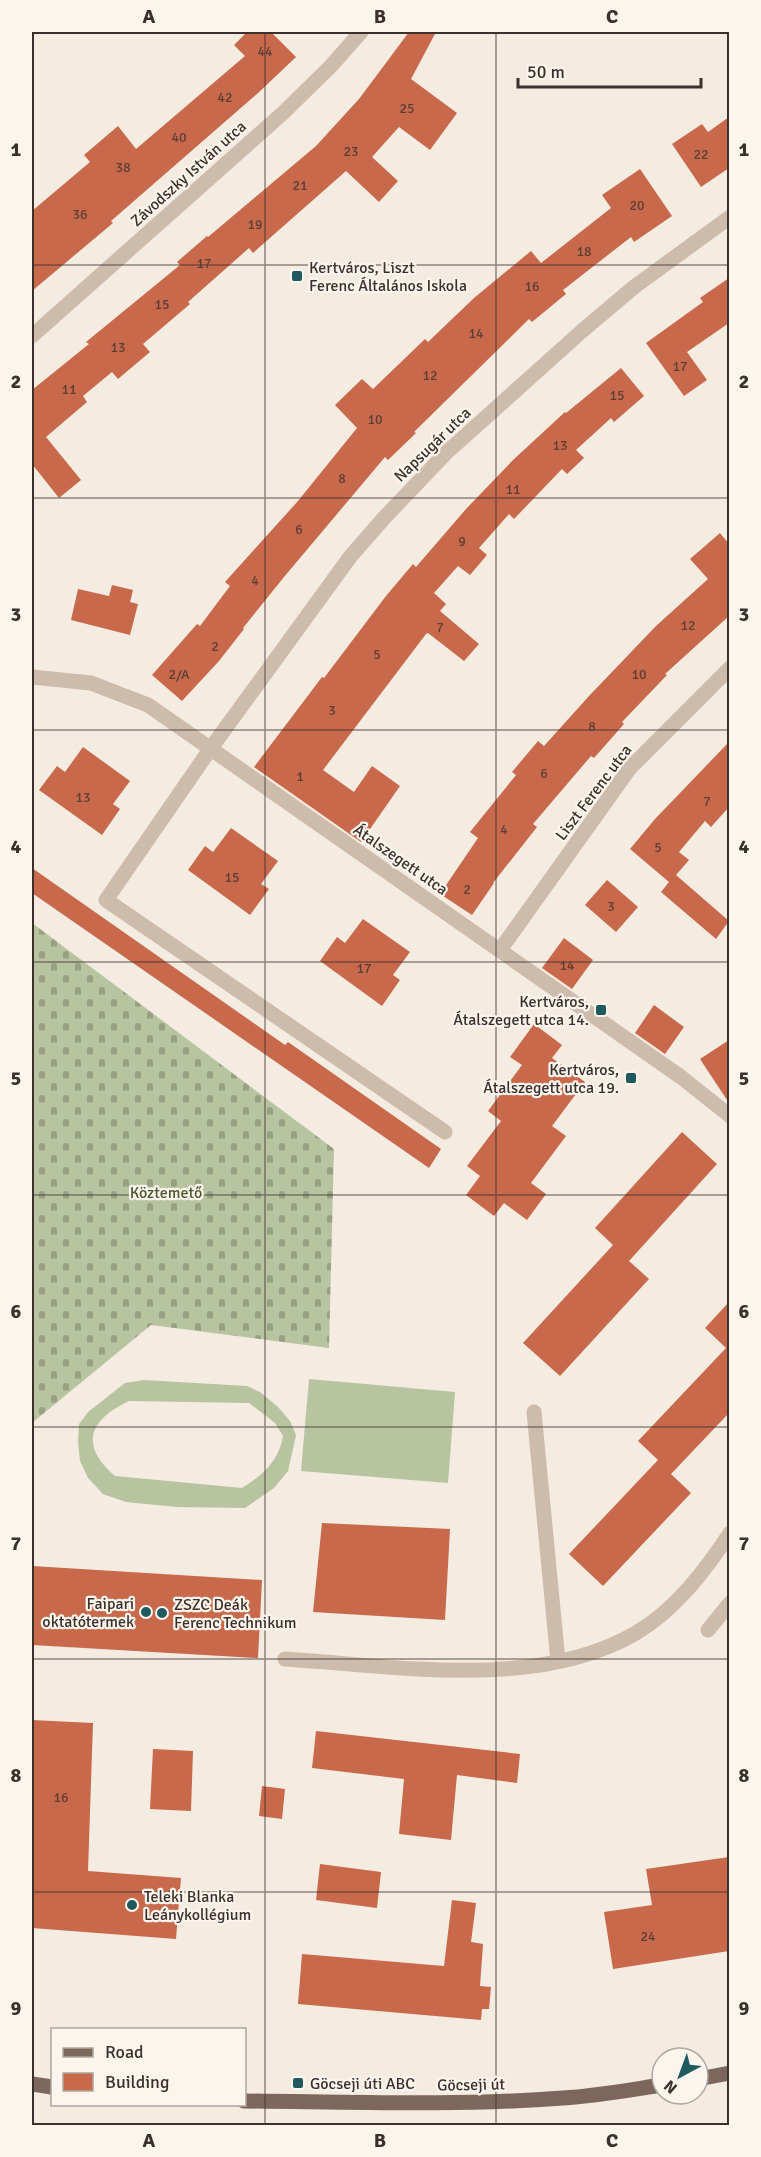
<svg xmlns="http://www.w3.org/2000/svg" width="761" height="2157" font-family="Signika,sans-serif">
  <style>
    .grass { fill: #b8c4a0; fill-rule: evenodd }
    .cemetery { fill: url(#cemetery-stones) }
    .building { fill: #c8694b }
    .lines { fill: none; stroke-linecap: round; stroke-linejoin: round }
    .minor { stroke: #cdbbac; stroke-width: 15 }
    .major { stroke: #7d675c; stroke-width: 15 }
    .grid { fill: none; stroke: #3b302b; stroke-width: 1.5; stroke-opacity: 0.55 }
    .poi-dot { fill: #1f5a5e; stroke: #fbf5ee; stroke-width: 2 }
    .labels { text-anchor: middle; stroke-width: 4.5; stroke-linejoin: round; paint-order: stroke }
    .number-label { font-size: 14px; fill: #5e3e33 }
    .street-label { font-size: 16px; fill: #3b302b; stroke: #fbf5ee }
    .poi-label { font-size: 16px; fill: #3b302b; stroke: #fbf5ee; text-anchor: start }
    .park-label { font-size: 16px; fill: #4a5a2e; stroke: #fbf5ee }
    .neatline { fill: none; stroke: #3b302b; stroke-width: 2 }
    .grid-label { font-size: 20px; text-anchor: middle; font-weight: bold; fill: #3b302b }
  </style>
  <defs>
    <pattern id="cemetery-stones" width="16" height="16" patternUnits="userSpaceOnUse" patternTransform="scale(1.5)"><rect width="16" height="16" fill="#b8c4a0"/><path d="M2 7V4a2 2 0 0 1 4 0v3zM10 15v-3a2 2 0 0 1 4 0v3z" fill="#97a083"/></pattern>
  </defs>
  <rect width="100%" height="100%" fill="#f4ebe1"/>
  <path class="grass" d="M309,1379L455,1392L448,1483L301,1471Z
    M144,1380L247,1386L260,1392L278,1407L290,1421L296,1435L288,1471L274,1488L245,1508L177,1507L126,1502L103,1494L88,1478L80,1461L78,1442L79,1424L88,1412L125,1383ZM129,1401L249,1403L275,1423L283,1436C279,1461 263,1475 242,1488L115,1476C79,1445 89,1420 129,1401Z"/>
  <path class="cemetery" d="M32,923L334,1149L329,1348L151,1325L32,1423Z"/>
  <path class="building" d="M247,32H271L296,57L257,94L111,221L113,223L32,291V211L90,162L84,155L118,126L136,149L245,56L234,45Z
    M409,32H436L411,79L457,113L430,150L399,127L372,157L398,181L379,202L346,171L253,253L249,248L188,302L190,304L143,344L150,352L118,379L112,372L83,396L87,402L46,437L81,480L59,498L32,464V390L89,344L86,342L180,265L177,262L207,236L208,237L316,146L359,99Z
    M729,117V168L701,187L672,144L702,124L708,132Z
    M640,169L672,216L634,242L631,237L563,290L566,294L532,322L529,319L414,432L416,433L388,460L385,457L284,577L243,628L244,629L219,661L182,701L152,675L197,624L200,626L230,586L225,582L298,501L357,428L335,405L362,379L373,389L425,339L428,342L474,298L531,251L541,263L611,208L602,195Z
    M729,278V323L687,352L707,380L684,396L646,343L703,302L700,298Z
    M621,368L644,396L614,422L611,418L576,450L584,458L567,474L562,469L514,519L509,514L479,548L487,555L470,575L458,566L434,593L446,604L440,611L479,644L464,661L428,633L426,634L323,770L354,792L372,766L400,786L361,842L254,767L322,677L324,678L386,596L413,564L416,567L466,509L513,460L565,412L566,413Z
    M720,533L729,544V616L665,674L667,675L622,722L624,724L594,758L591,756L533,824L537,827L493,883H494L472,915L440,894L478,838L470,832L516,775L512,772L538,741L544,746L589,696L656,626L708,579L690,559Z
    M112,585L133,590L130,602L138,604L130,635L71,620L78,589L109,596Z
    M729,742V807L711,827L705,821L679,852L689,860L676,875L729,921L716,939L661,892L669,882L630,849L655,819Z
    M83,747L130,781L113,804L120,809L102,835L39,790L57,766L65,772Z
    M231,828L278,861L261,884L269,889L250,915L188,870L205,846L213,852Z
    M32,868L285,1045L288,1042L441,1149L429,1168L32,893Z
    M607,880L638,907L616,932L585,905Z
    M363,919L410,952L393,975L400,980L382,1006L320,961L337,937L345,943Z
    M564,938L593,960L572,989L542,968Z
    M654,1005L684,1027L665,1054L635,1033Z
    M534,1024L562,1045L552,1058L585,1082L552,1126L566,1136L531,1183L546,1194L527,1220L504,1203L494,1216L466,1195L480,1176L467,1166L501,1121L488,1111L522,1065L510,1057Z
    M729,1040V1103L700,1059Z
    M682,1132L717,1164L629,1261L649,1279L560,1376L523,1343L613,1245L595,1228Z
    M729,1302V1413L671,1474L691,1493L603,1586L569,1554L658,1460L638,1441L726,1348L705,1328Z
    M322,1523L450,1529L445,1620L313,1612Z
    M32,1566L262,1580L258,1658L32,1645Z
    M32,1720L93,1723L88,1871L181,1878L176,1939L32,1928Z
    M316,1731L520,1754L517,1783L457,1775L451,1840L399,1834L404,1779L312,1768Z
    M153,1749L193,1751L191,1811L150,1809Z
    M262,1786L285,1789L282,1819L259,1816Z
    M729,1857V1951L613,1969L604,1912L652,1905L646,1869Z
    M320,1864L381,1872L377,1908L316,1900Z
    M452,1900L476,1903L471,1942L483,1944L480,1986L491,1987L489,2009H482L481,2020L298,2004L302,1954L444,1966Z"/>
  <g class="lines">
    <path class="minor" d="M32,336L283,113L331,66L361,32
      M32,677L91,683L148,705L681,1077L730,1116
      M500,950L630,768L730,668
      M445,1132L106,900L211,748L350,557L384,518L446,453L582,331L634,287L730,217
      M534,1412L558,1661
      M708,1630L730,1603
      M285,1659C395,1666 537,1691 636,1633C675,1610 705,1571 730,1533"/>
    <path class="major" d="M698,2079L730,2073
      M32,2084L52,2087
      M244,2101C351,2102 457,2106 563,2098C596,2096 629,2090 662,2085"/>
  </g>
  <path class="grid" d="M265,32V2126M496,32V2126M32,265H730M32,498H730M32,730H730M32,962H730M32,1195H730M32,1427H730M32,1659H730M32,1892H730"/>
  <g class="poi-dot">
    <rect x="291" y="270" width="12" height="12" rx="3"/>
    <rect x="595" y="1004" width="12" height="12" rx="3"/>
    <rect x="625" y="1072" width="12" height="12" rx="3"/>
    <circle cx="146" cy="1612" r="6"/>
    <circle cx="162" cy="1613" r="6"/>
    <circle cx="132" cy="1905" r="6"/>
    <rect x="292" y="2077" width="12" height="12" rx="3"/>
  </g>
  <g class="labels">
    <g class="number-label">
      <text x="265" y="56">44</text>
      <text x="225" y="102">42</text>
      <text x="407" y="113">25</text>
      <text x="179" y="142">40</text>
      <text x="351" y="156">23</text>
      <text x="701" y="159">22</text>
      <text x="123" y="172">38</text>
      <text x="300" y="190">21</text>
      <text x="637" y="210">20</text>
      <text x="80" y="219">36</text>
      <text x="255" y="229">19</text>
      <text x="584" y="256">18</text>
      <text x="204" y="268">17</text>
      <text x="532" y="291">16</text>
      <text x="162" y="309">15</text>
      <text x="476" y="338">14</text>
      <text x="118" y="352">13</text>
      <text x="680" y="371">17</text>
      <text x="430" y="380">12</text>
      <text x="69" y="394">11</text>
      <text x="617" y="400">15</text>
      <text x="375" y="424">10</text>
      <text x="560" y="450">13</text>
      <text x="342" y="483">8</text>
      <text x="513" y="494">11</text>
      <text x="299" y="534">6</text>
      <text x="462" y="546">9</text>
      <text x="255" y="585">4</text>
      <text x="688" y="630">12</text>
      <text x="440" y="632">7</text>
      <text x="215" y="651">2</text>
      <text x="377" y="659">5</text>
      <text x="179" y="679">2/A</text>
      <text x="639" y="679">10</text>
      <text x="332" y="715">3</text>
      <text x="592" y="731">8</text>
      <text x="544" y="778">6</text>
      <text x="300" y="781">1</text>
      <text x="83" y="802">13</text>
      <text x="707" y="806">7</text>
      <text x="504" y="834">4</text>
      <text x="658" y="852">5</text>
      <text x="232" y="882">15</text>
      <text x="467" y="894">2</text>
      <text x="611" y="911">3</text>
      <text x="567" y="970">14</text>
      <text x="364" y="973">17</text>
      <text x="61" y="1802">16</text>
      <text x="648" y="1941">24</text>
    </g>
    <g class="street-label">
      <text transform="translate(188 173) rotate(-42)" y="6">Závodszky István utca</text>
      <text transform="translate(432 444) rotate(-44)" y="6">Napsugár utca</text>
      <text transform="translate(593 792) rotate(-53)" y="6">Liszt Ferenc utca</text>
      <text transform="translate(401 859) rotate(35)" y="6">Átalszegett utca</text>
      <text transform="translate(471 2084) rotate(-1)" y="6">Göcseji út</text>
    </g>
    <g class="poi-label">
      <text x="309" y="273">Kertváros, Liszt<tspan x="309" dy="18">Ferenc Általános Iskola</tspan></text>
      <text x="589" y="1007" text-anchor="end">Kertváros,<tspan x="589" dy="18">Átalszegett utca 14.</tspan></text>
      <text x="619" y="1075" text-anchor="end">Kertváros,<tspan x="619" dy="18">Átalszegett utca 19.</tspan></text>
      <text x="134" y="1609" text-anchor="end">Faipari<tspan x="134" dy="18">oktatótermek</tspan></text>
      <text x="174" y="1610">ZSZC Deák<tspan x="174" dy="18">Ferenc Technikum</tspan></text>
      <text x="144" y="1902">Teleki Blanka<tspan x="144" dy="18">Leánykollégium</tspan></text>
      <text x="310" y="2089">Göcseji úti ABC</text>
    </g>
    <g class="park-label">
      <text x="166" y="1198">Köztemető</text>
    </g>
  </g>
  <rect width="761" height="2157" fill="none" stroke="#fbf5ee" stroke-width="66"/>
  <rect x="51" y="2028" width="195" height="78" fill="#fbf5ee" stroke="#aea6a0" stroke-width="1.5"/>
  <rect x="63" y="2048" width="30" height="9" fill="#7d675c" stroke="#aea6a0" stroke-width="1.5"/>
  <text x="105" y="2058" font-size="18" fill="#3b302b">Road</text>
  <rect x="63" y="2073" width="30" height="18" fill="#c8694b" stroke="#aea6a0" stroke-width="1.5"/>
  <text x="105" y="2088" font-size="18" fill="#3b302b">Building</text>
  <g transform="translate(680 2076) rotate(221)"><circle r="28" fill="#fbf5ee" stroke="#aea6a0" stroke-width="1.5"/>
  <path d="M0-4.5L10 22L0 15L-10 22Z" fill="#1f5a5e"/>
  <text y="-9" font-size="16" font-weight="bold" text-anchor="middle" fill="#3b302b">N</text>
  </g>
  <path d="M518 78v9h183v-9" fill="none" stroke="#3b302b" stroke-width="3"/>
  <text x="527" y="78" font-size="18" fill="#3b302b" stroke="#fbf5ee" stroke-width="4.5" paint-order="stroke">50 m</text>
  <rect x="33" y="33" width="695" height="2091" class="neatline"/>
  <g class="grid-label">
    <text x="149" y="23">A</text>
    <text x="380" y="23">B</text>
    <text x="612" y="23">C</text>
    <text x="16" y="156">1</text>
    <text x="744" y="156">1</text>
    <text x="16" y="388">2</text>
    <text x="744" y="388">2</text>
    <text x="16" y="621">3</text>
    <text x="744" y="621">3</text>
    <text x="16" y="853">4</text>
    <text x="744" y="853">4</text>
    <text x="16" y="1085">5</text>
    <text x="744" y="1085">5</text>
    <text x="16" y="1318">6</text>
    <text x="744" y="1318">6</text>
    <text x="16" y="1550">7</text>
    <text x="744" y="1550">7</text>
    <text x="16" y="1782">8</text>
    <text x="744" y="1782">8</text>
    <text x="16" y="2015">9</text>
    <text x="744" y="2015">9</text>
    <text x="149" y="2147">A</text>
    <text x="380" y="2147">B</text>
    <text x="612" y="2147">C</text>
  </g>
</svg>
